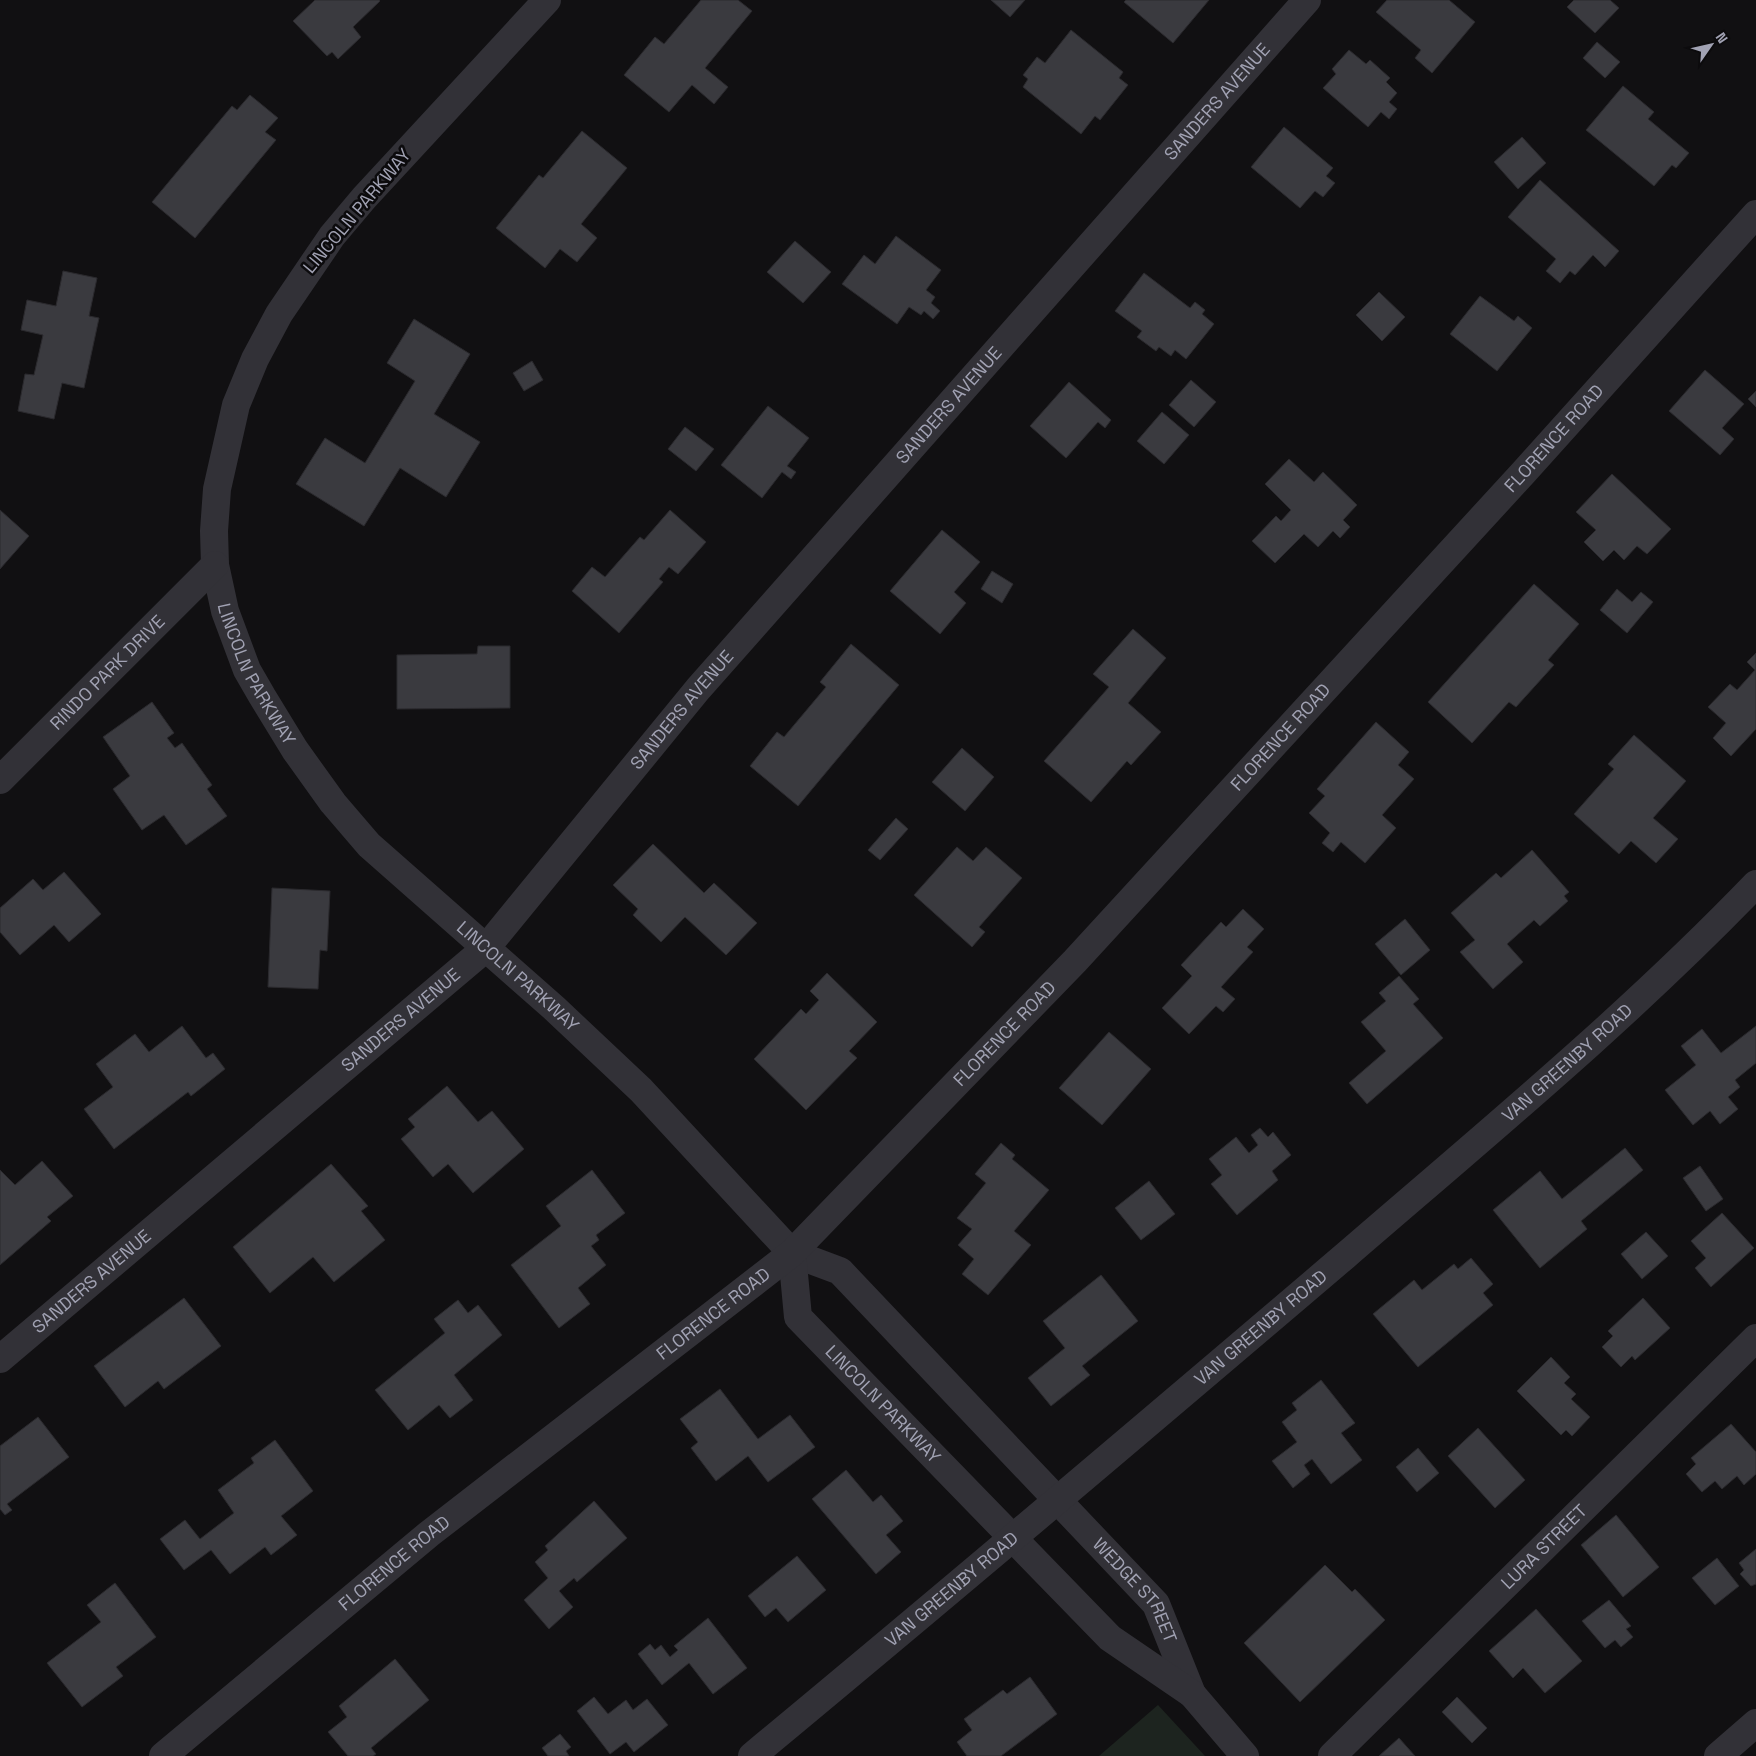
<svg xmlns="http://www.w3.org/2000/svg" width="1756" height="1756" font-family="'Space Grotesk',sans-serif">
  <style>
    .green { fill: #1d241f }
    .building { fill: #3a3a3f; stroke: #2b2a2e }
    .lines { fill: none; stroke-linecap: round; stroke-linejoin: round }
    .minor { stroke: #323137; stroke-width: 28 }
    .labels { text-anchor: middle; stroke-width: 5; stroke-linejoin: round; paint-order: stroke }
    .street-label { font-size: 18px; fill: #a1a2b3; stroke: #0c0b0d }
  </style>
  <rect width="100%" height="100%" fill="#111012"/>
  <path class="green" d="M1158,1705L1205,1756H1099Z"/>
  <path class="building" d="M315,0H379L380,1L353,27L361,37L338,59L332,52L327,56L293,21Z
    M701,0H738L752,11L705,68L728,87L714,104L692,85L669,112L624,75L655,37L664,44Z
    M991,0H1025L1010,17Z
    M1126,0H1209L1173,43L1124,2Z
    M1387,0H1449L1475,22L1432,73L1415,58L1421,50L1376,12Z
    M1574,0H1610L1619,8L1595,33L1567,7Z
    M1071,30L1123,72L1119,78L1128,85L1100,120L1095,116L1081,134L1023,87L1028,79L1023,75L1037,57L1045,63Z
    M1597,42L1620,62L1605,78L1583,58Z
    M1349,50L1366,64L1370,60L1390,78L1386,82L1397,93L1389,102L1397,109L1389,119L1381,112L1368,127L1323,88L1336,74L1332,69Z
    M1623,86L1654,112L1648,119L1689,153L1676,168L1672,165L1654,186L1586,130Z
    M250,95L278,118L265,132L276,140L195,238L152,202L232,106L237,110Z
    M1284,127L1333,168L1326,176L1335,183L1323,197L1315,191L1300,208L1251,167Z
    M582,131L627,168L581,224L597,238L577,262L560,249L545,268L496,228L539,175L543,178Z
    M1522,137L1546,163L1518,189L1494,162Z
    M1540,180L1619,251L1605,267L1593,255L1575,275L1570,271L1560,283L1546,271L1556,259L1508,217Z
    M896,236L941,270L926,290L935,297L931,303L940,311L933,319L924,311L921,315L909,307L897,324L842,284L864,255L875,264Z
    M795,241L831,272L803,303L767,272Z
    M63,271L97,278L89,316L99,318L84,388L62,383L54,419L18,411L25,374L34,375L43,335L21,330L27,300L56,306Z
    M1144,273L1190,308L1195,302L1205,310L1202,314L1214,324L1186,359L1175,350L1171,356L1159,347L1156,351L1137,337L1142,331L1115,311Z
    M1379,292L1405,317L1382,341L1356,315Z
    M1480,296L1514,321L1518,316L1532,328L1497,371L1450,334Z
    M414,319L470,354L434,414L480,442L446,497L400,468L364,526L296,484L325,438L365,463L415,381L387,363Z
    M532,361L543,380L524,391L513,373Z
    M1705,370L1744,404L1722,428L1734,439L1720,455L1669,411Z
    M1191,380L1216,402L1194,427L1169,405Z
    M1069,382L1111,420L1105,428L1098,422L1066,458L1030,426Z
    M1756,391V407L1748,399Z
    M768,406L809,438L787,466L796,472L791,479L782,472L762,498L721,465Z
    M1162,412L1189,435L1164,464L1137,441Z
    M685,427L714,449L696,471L668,449Z
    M1289,459L1314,482L1323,472L1357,505L1343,520L1350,527L1340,538L1333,531L1318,547L1304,534L1275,563L1252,541L1276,516L1281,521L1291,510L1265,484Z
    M1612,474L1671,529L1647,554L1637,546L1624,560L1614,550L1603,561L1584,542L1596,530L1576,512Z
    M0,510L29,536L0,569Z
    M670,510L706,542L678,574L669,567L659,579L663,582L619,633L572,591L592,567L605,577L640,537L644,540Z
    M942,530L980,562L954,592L966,603L940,634L890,591Z
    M992,571L1013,584L1002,603L981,589Z
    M1534,584L1579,624L1548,660L1554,665L1516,707L1509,702L1472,743L1428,702Z
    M1617,589L1632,602L1641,592L1653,602L1627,633L1600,610Z
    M1133,629L1166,658L1128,703L1161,732L1131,765L1127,761L1091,802L1044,761L1109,687L1093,674Z
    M851,644L899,685L798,806L750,766L777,732L784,737L826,687L820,682Z
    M478,646H510V708L397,709V655L477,654Z
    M1756,653V729L1731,756L1713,738L1726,723L1708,707L1730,684L1737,690L1755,670L1747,662Z
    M152,702L174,733L167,738L175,748L182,743L212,785L207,789L227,816L186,845L164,815L142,830L113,789L130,776L103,737Z
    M1376,722L1409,752L1398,765L1414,779L1382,815L1396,828L1365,863L1341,842L1333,852L1322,843L1330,833L1309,813L1325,796L1317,789Z
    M1634,735L1686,781L1653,818L1678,839L1656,863L1631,841L1619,854L1574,814L1614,769L1608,764Z
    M962,748L994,777L965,811L932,782Z
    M896,818L908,829L880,860L868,850Z
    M653,844L704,893L714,883L757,923L726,955L685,917L661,942L633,915L638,909L613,885Z
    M957,847L973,861L986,847L1022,878L979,927L985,932L972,947L914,895Z
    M1532,850L1569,892L1564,896L1568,901L1540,926L1534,920L1507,944L1523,962L1493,989L1460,952L1475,940L1451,913L1496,873L1501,878Z
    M64,872L101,914L69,942L54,925L20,955L0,932V908L33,879L43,890Z
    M272,888L330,891L327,951L320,950L318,989L268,987Z
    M1243,909L1264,929L1247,947L1253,952L1221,987L1235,999L1223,1012L1216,1006L1189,1034L1162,1008L1192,976L1181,965L1221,922L1226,927Z
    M1405,919L1430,950L1401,975L1375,944Z
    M827,973L877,1022L849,1051L857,1058L806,1110L754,1059L801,1009L806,1014L819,1000L810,991Z
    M1399,976L1419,999L1413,1004L1443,1038L1367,1104L1349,1083L1386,1051L1361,1022L1386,1001L1379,993Z
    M182,1026L206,1058L213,1053L225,1069L191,1096L188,1092L114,1149L84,1109L113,1087L96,1064L135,1034L149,1052Z
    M1756,1026V1063L1735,1080L1740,1087L1728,1097L1738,1109L1720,1124L1710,1111L1693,1125L1665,1090L1696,1065L1681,1046L1702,1029L1721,1053Z
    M1109,1032L1151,1069L1102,1125L1059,1088Z
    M447,1086L478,1122L492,1111L524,1149L473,1193L448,1164L433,1177L401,1139L415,1127L408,1119Z
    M1260,1128L1268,1137L1273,1132L1291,1155L1272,1171L1278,1180L1237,1215L1211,1184L1222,1175L1209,1159L1236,1137L1249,1153L1258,1145L1251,1135Z
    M1001,1143L1015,1155L1012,1159L1049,1190L1014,1231L1031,1245L988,1295L962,1274L974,1259L958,1245L972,1229L957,1218L986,1183L975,1174Z
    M1625,1148L1643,1170L1581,1221L1587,1229L1540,1268L1493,1210L1540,1171L1562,1199Z
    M42,1161L73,1196L47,1217L51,1221L0,1265V1170L15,1185Z
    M331,1164L368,1206L361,1211L385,1240L334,1282L313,1257L270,1293L233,1247Z
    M1700,1166L1723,1199L1706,1211L1683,1178Z
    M592,1170L625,1213L596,1235L599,1240L591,1246L606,1265L578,1288L590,1304L559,1328L511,1265L561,1226L546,1206Z
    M1149,1181L1175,1214L1141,1240L1115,1208Z
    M1722,1213L1754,1248L1711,1287L1695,1268L1706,1258L1691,1241Z
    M1646,1232L1668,1256L1642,1279L1621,1254Z
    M1471,1258L1493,1284L1483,1293L1493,1305L1418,1367L1373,1314L1414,1280L1422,1290L1454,1264L1458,1269Z
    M1101,1275L1138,1321L1082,1366L1090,1375L1051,1406L1028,1378L1065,1348L1043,1321Z
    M184,1298L221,1346L164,1389L158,1381L125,1407L94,1366Z
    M1643,1298L1670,1328L1635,1360L1632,1356L1621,1367L1602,1347L1613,1336L1608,1331Z
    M458,1300L468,1313L478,1305L502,1335L454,1375L473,1400L450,1418L439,1405L408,1430L375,1390L445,1333L434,1319Z
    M1551,1357L1570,1377L1564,1383L1576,1394L1571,1399L1590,1417L1572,1436L1566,1430L1561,1435L1517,1391Z
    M1321,1380L1355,1423L1341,1433L1362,1460L1331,1484L1312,1459L1304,1465L1310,1474L1293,1488L1272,1461L1297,1442L1282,1422L1297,1410L1292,1403Z
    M720,1389L758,1439L790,1415L815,1447L768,1482L748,1456L716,1481L691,1448L698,1442L680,1419Z
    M38,1417L69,1457L7,1504L12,1510L5,1515L0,1509V1446Z
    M1731,1424L1756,1452V1474L1744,1485L1737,1476L1722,1489L1715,1481L1702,1492L1686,1474L1696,1464L1691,1458Z
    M1478,1428L1525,1480L1495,1508L1448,1456Z
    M275,1440L313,1491L281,1516L297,1535L271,1555L265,1547L230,1574L211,1550L184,1570L160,1539L185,1520L200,1539L234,1513L218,1490L254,1463L251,1458Z
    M1418,1448L1439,1473L1417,1492L1396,1467Z
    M846,1470L873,1502L881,1495L903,1521L886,1535L901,1552L876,1574L812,1499Z
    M594,1501L627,1538L577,1582L574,1578L559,1591L573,1607L549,1629L524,1600L548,1578L535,1562L548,1550L545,1546Z
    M1616,1515L1659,1567L1623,1597L1581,1545Z
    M1756,1549V1584L1751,1586L1740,1574L1744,1570L1739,1563Z
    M797,1556L826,1590L788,1622L776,1608L765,1617L748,1596Z
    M1717,1558L1739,1586L1715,1605L1692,1578Z
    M1325,1565L1352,1592L1355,1589L1385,1620L1300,1702L1244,1643Z
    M115,1583L156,1637L116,1667L123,1676L82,1707L47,1663L101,1622L87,1605Z
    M1609,1600L1631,1626L1626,1629L1633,1637L1621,1647L1615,1640L1605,1648L1582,1621Z
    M1536,1609L1582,1661L1545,1693L1523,1668L1513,1678L1489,1651Z
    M708,1618L747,1668L713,1694L689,1663L662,1685L638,1654L650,1644L655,1650L661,1645L670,1657L678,1650L674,1646Z
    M395,1659L429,1700L371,1748L376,1754L373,1756H348L328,1732L347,1717L339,1706Z
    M1030,1677L1057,1714L1001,1756H967L957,1742L972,1730L964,1719L1003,1690L1007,1694Z
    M594,1697L608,1714L626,1700L633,1710L647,1699L668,1725L634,1752L626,1742L610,1754L577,1711Z
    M1457,1697L1487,1728L1472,1743L1442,1712Z
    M560,1734L571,1747L566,1751L569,1756H548L542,1748Z
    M1399,1738L1415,1756H1379Z"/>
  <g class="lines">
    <g class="minor">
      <path id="s1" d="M547,0L364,198L332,236L279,314L255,359L236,405L217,489L214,531L215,565L225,611L247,670L262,696L295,750L333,803L369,845L554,1008L641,1090L792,1253L840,1271L1156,1604L1192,1694"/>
      <path id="s2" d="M0,780L215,565"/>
      <path id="s3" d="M792,1253L798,1317L1110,1638L1192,1694L1245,1756"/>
      <path id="s4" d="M0,1359L486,948L698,689L1307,0"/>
      <path id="s5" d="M163,1756L429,1534L792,1253L1075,961L1524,472L1756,214"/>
      <path id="s6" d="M752,1756C951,1591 1148,1424 1345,1256C1485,1135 1628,1017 1756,884"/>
      <path id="s7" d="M1332,1756L1756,1338"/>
      <path d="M1718,1756L1756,1723"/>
    </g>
  </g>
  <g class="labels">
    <g class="street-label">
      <text dy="6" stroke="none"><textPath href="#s4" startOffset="1755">SANDERS AVENUE</textPath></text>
      <text transform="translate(357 211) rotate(-50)" y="6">LINCOLN PARKWAY</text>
      <text dy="6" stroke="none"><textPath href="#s4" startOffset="1350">SANDERS AVENUE</textPath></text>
      <text dy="6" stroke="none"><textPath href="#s5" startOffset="1921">FLORENCE ROAD</textPath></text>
      <text dy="6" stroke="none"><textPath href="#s2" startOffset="152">RINDO PARK DRIVE</textPath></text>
      <text dy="6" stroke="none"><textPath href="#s1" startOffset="794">LINCOLN PARKWAY</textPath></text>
      <text dy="6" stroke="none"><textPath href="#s4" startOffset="945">SANDERS AVENUE</textPath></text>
      <text dy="6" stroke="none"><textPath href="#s5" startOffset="1516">FLORENCE ROAD</textPath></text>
      <text dy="6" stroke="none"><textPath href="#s1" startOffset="1199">LINCOLN PARKWAY</textPath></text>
      <text dy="6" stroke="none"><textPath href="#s4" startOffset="525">SANDERS AVENUE</textPath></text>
      <text dy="6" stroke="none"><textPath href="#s5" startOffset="1111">FLORENCE ROAD</textPath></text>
      <text dy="6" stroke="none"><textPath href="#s6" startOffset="1070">VAN GREENBY ROAD</textPath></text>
      <text dy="6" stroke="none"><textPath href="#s4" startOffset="120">SANDERS AVENUE</textPath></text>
      <text dy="6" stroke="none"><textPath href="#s5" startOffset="706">FLORENCE ROAD</textPath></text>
      <text dy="6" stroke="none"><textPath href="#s6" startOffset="665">VAN GREENBY ROAD</textPath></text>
      <text dy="6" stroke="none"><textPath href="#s3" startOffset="186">LINCOLN PARKWAY</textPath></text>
      <text dy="6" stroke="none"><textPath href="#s7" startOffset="298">LURA STREET</textPath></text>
      <text dy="6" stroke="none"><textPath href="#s5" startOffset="301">FLORENCE ROAD</textPath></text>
      <text dy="6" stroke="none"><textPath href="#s6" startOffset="260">VAN GREENBY ROAD</textPath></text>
      <text dy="6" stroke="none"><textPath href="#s1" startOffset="2076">WEDGE STREET</textPath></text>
    </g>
  </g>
  <g transform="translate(1711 45) rotate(56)" stroke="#0c0b0d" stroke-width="4" paint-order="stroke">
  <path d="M0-4L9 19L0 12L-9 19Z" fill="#a1a2b3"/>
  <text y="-8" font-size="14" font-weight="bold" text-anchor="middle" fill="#a1a2b3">N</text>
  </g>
</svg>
